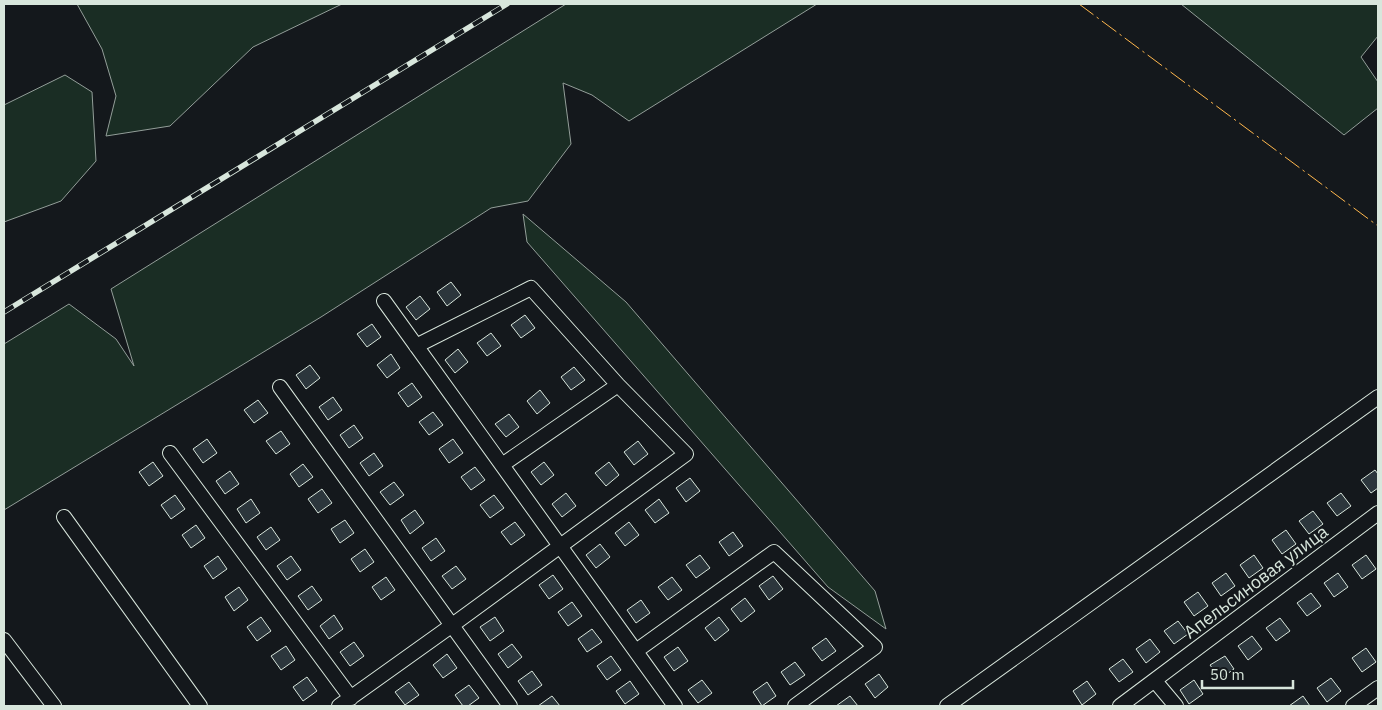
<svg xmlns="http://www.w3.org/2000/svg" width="1382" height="710" font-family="'IBM Plex Sans',sans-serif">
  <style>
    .green { fill: #1a2d24; stroke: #939e99 }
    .building { fill: #2c363c; stroke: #d8e6dc }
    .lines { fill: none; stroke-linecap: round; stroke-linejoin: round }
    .minor-casing { stroke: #d8e6dc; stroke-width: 16 }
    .minor { stroke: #14181c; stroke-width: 14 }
    .rail-casing { stroke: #d8e6dc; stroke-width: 5.5 }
    .rail { stroke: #14181c; stroke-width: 4; stroke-dasharray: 11; stroke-linecap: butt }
    .power { stroke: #ffb74d; stroke-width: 1; stroke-dasharray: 18 4 2.5 4; stroke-linecap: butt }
    .labels { text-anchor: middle; stroke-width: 4; stroke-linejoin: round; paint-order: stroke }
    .street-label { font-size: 18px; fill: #d8e6dc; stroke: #14181c }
  </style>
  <rect width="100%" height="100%" fill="#14181c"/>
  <path class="green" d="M77,4H342L253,47L170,126L106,136L116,96L102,49Z
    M566,4H817L629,121L592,95L563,83L571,144L528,201L491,208L321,317L4,510V344L69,304L116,339L134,366L111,289Z
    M1181,4H1378V36L1361,57L1378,82V108L1344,135Z
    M65,75L92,92L96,161L61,201L4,222V105Z
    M523,214L626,302L875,591L886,629L828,587L527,242Z"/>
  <path class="building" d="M451,282L461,295L447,306L437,292Z
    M420,296L430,309L416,320L406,307Z
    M525,315L535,328L521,338L511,325Z
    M372,324L381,337L367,347L357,334Z
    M491,333L501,346L487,356L477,343Z
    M458,349L468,362L455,373L445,360Z
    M391,354L400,368L387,378L377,365Z
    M310,365L320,378L306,389L296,375Z
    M574,367L585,380L571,390L561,377Z
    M412,383L422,397L408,407L398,393Z
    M540,390L550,403L537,414L527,401Z
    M333,397L342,410L328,420L319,407Z
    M258,400L268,413L254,423L244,410Z
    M433,412L443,425L429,435L419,422Z
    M509,414L519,427L506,437L495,424Z
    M354,425L363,438L349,448L340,435Z
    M281,431L290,444L276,454L266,441Z
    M207,439L217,453L203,463L193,449Z
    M453,439L463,453L449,463L439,449Z
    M638,441L648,454L634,465L624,452Z
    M374,453L383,466L369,476L360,463Z
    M153,462L163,476L149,486L139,472Z
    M544,462L554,475L541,485L531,472Z
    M609,462L619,475L606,486L595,473Z
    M303,464L313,477L299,487L290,474Z
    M475,467L485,480L471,490L461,477Z
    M1375,470L1378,474V488L1371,493L1361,480Z
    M230,471L239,484L225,494L216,481Z
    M690,478L700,491L686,502L676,488Z
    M394,482L404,495L390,505L380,492Z
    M322,489L332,503L318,513L308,499Z
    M566,493L576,506L562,517L552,504Z
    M1341,493L1351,506L1337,516L1327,503Z
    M175,495L185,509L171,519L161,505Z
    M494,495L504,508L490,518L480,505Z
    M251,499L260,513L246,523L237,509Z
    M659,499L669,513L655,523L645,510Z
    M415,510L424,523L410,534L401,520Z
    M1313,511L1323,524L1309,534L1299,521Z
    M345,520L354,533L340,543L331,529Z
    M515,522L525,535L511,545L501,532Z
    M629,522L639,535L625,546L615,533Z
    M196,525L205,538L191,548L182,535Z
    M271,527L280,540L266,550L257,537Z
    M1286,530L1296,544L1282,554L1272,540Z
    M733,532L743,546L729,556L719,542Z
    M436,538L445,551L431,561L422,548Z
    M600,544L610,557L596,568L586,555Z
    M365,549L374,562L360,572L351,559Z
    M700,555L710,568L696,578L686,565Z
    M1254,555L1263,568L1249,578L1240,565Z
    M1366,555L1376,569L1362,579L1352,565Z
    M218,556L227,569L213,579L204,566Z
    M291,556L301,570L287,580L277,566Z
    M456,566L466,579L452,589L442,576Z
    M1226,573L1235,586L1221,596L1212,583Z
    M1338,573L1348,587L1334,597L1324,583Z
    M553,575L563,589L549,599L539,585Z
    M773,576L783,589L769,600L759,586Z
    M386,577L395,590L381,600L372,587Z
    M672,577L682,590L668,600L658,587Z
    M312,586L322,600L308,610L298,596Z
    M239,587L248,600L234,611L225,597Z
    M1198,592L1208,606L1194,616L1184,602Z
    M1311,593L1321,606L1307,616L1297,603Z
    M745,598L755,611L741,622L731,609Z
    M641,600L650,613L636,623L627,610Z
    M572,602L582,616L568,626L558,612Z
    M334,615L343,629L329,639L320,626Z
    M261,617L271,631L257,641L247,627Z
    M495,617L504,631L490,641L480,627Z
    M719,617L729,630L715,641L705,628Z
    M1280,618L1290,631L1276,641L1266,628Z
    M1178,621L1188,634L1174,644L1164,631Z
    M592,629L602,642L587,652L578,639Z
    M1252,636L1262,649L1248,660L1238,646Z
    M826,638L836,651L822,661L812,648Z
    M1150,639L1160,652L1146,663L1136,649Z
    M354,642L364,656L350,666L340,652Z
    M512,644L522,657L508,668L498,654Z
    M286,646L295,660L281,670L271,656Z
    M678,647L688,661L674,671L664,657Z
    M1366,648L1376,662L1362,672L1352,658Z
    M447,654L457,668L443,678L433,665Z
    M611,656L621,670L607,680L597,666Z
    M1225,656L1234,669L1220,679L1210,665Z
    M1123,659L1133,672L1119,682L1109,669Z
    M795,662L805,675L790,685L781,672Z
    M532,671L542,685L528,695L518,681Z
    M879,674L888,687L875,698L865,684Z
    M307,677L317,691L303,701L293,687Z
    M1331,678L1341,691L1327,702L1317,688Z
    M702,680L712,693L698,703L688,690Z
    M1194,680L1203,694L1189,704L1180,690Z
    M630,681L639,694L625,704L616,691Z
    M1087,681L1096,694L1082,705L1073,691Z
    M409,682L419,695L405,705L395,692Z
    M767,682L776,696L762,706L753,692Z
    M469,685L479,698L468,706H463L455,695Z
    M552,696L560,706H538Z
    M850,696L858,706H836Z
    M1303,696L1310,706H1289Z"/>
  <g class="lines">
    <defs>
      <path id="minor" d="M384,301L675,706
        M280,387L510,706
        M170,453L351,698
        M502,465L618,385
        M64,517L200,706
        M4,640L54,706
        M636,651L774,552L875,647L795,706
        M1155,681L1176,706
        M339,706L451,626L686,454L618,385L531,288L416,346
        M947,706L1378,397
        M1120,706L1378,513
        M1353,706L1378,688"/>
    </defs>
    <use href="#minor" class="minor-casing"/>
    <use href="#minor" class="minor"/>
    <defs>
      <path id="rail" d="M4,312L507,4"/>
    </defs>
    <use href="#rail" class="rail-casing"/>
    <use href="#rail" class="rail"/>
    <path class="power" d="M1079,4L1378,226"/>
  </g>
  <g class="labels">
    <g class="street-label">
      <text transform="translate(1256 582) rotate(-37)" y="6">Апельсиновая улица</text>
    </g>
  </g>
  <rect width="1382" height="710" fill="none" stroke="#d8e6dc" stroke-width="10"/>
  <path d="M1202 680v8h91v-8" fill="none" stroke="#d8e6dc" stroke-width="2.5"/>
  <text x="1210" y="680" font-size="15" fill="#d8e6dc" stroke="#14181c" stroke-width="4" paint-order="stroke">50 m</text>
</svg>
